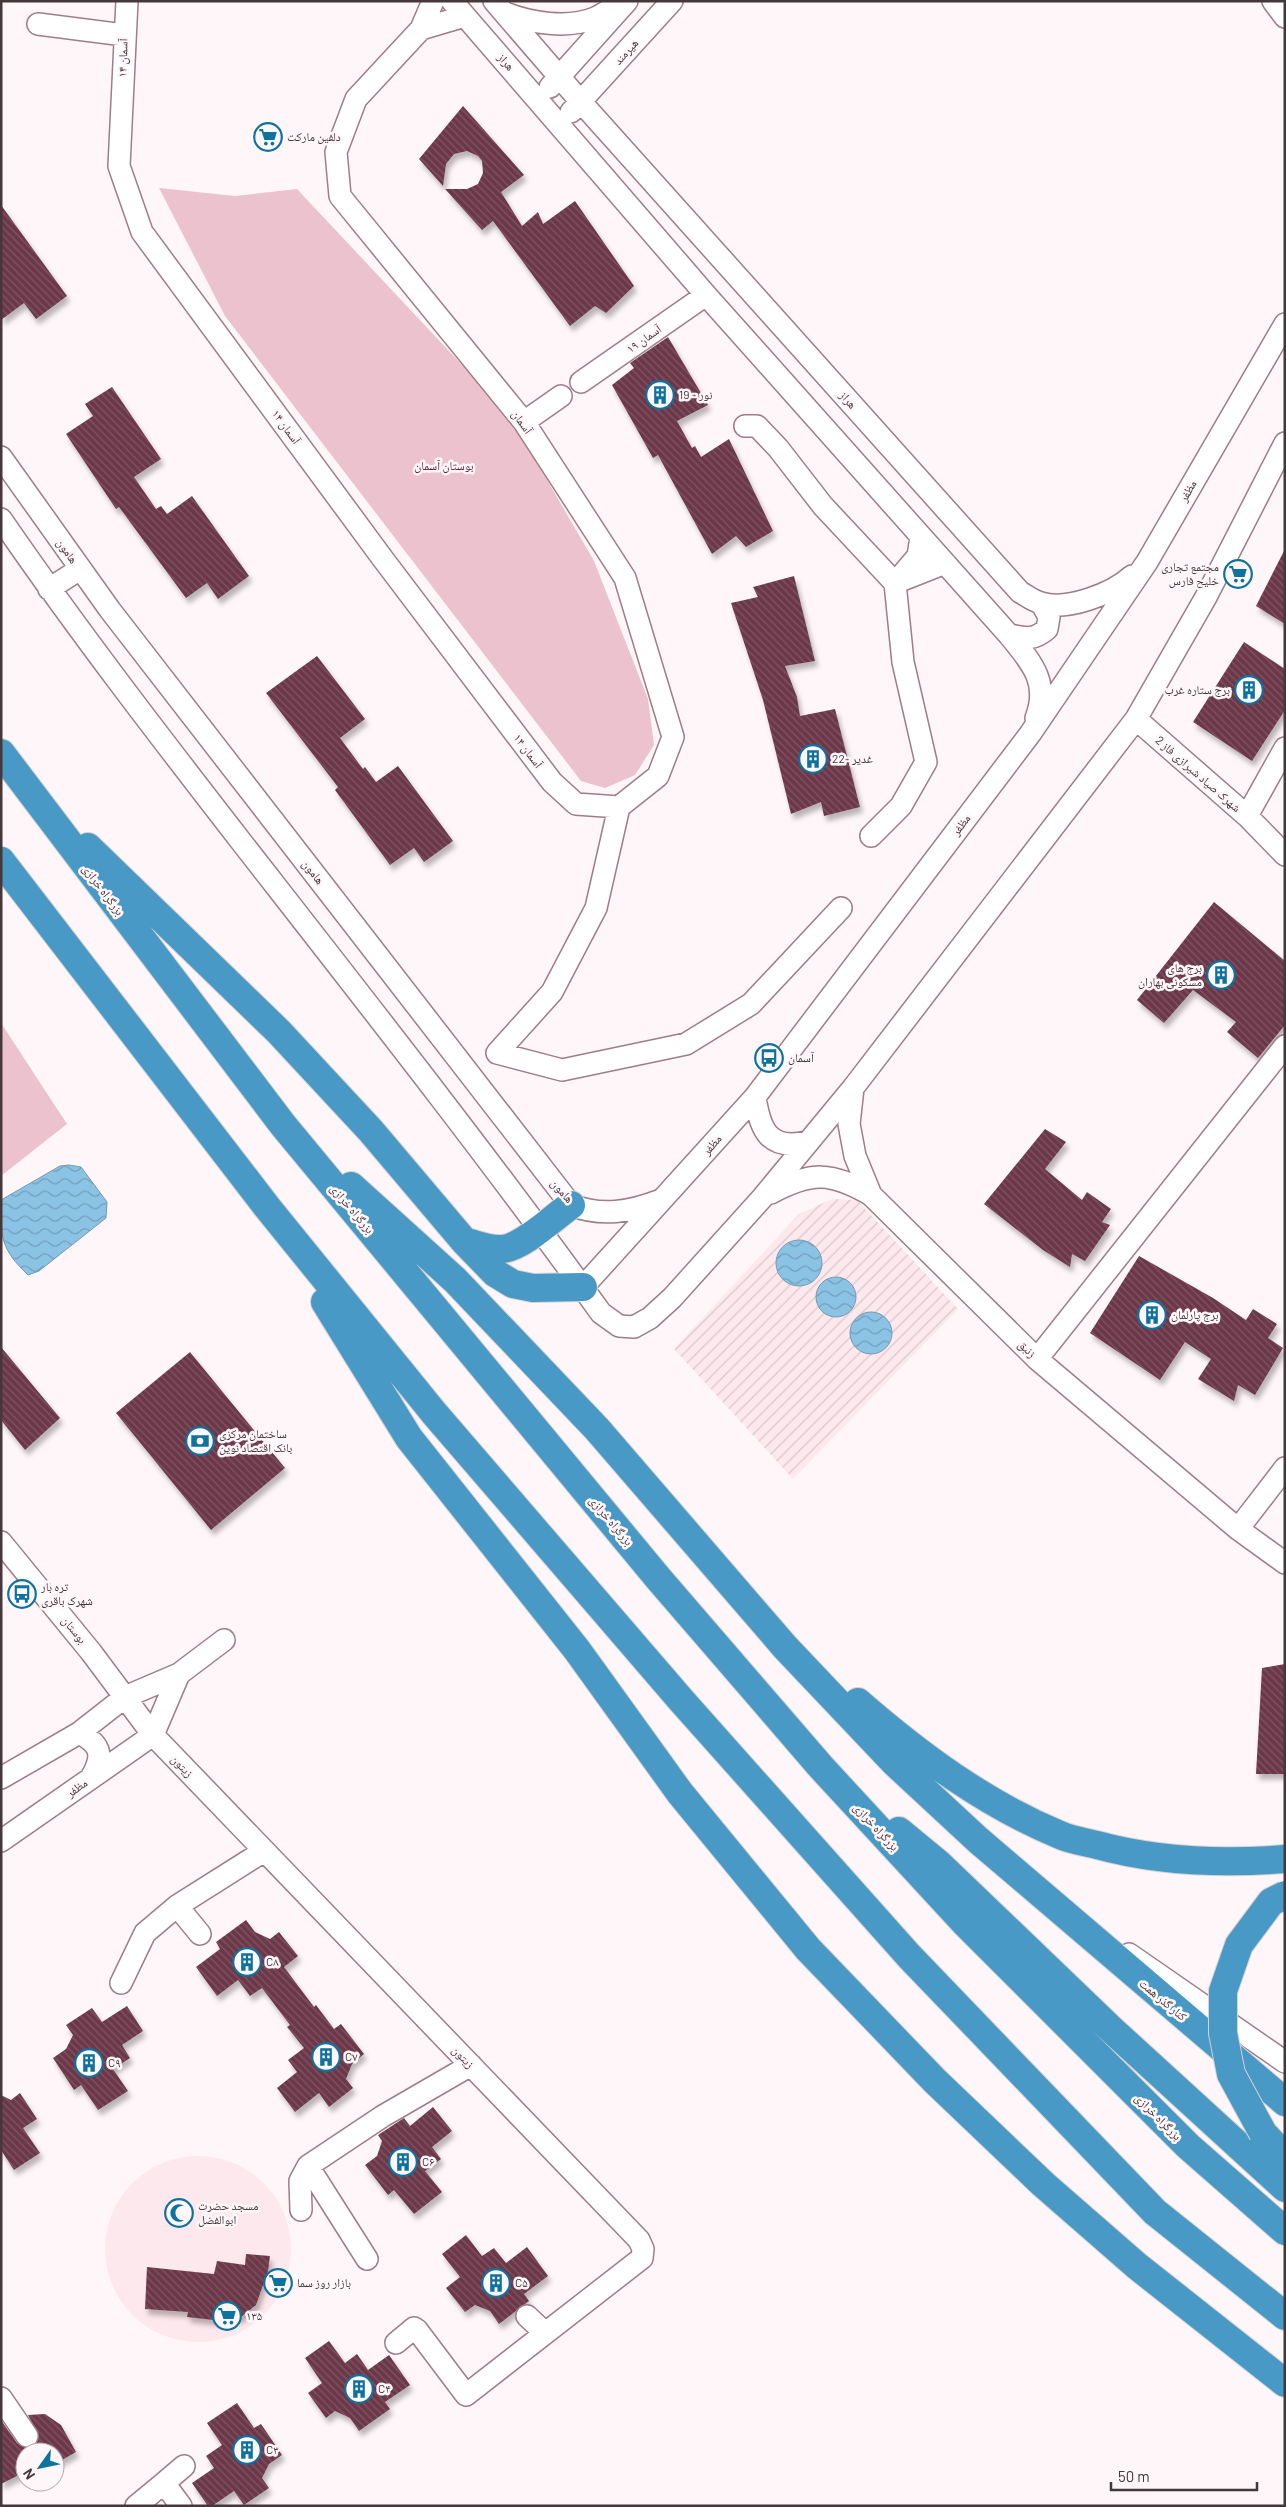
<svg xmlns="http://www.w3.org/2000/svg" width="1286" height="2507" font-family="Barlow,'Noto Naskh Arabic',sans-serif">
  <style>
    .built { fill: #fce8ed }
    .industrial { fill: url(#industrial-furrows) }
    .green { fill: #ecc2ce }
    .water { fill: url(#water-waves); stroke: #7699b2 }
    .building { fill: url(#building-back-hatch); filter: url(#shadow) }
    .lines { fill: none; stroke-linecap: round; stroke-linejoin: round }
    .minor-casing { stroke: #a07d87; stroke-width: 24 }
    .highway-casing { stroke: #d6d3d4; stroke-width: 30 }
    .minor { stroke: #fff; stroke-width: 21 }
    .highway { stroke: #4899c6; stroke-width: 28 }
    .highway-bridge-casing { stroke: #d6d3d4; stroke-width: 30; stroke-linecap: butt }
    .highway-bridge { stroke: #4899c6; stroke-width: 28 }
    .labels { text-anchor: middle; stroke-width: 5; stroke-linejoin: round; paint-order: stroke }
    .street-label { font-size: 12px; fill: #46373b; stroke: #fef6f8 }
    .poi-label { font-size: 12px; fill: #46373b; stroke: #fef6f8; text-anchor: start }
    .park-label { font-size: 12px; fill: #621b37; stroke: #fef6f8 }
  </style>
  <defs>
    <pattern id="industrial-furrows" width="10" height="10" patternUnits="userSpaceOnUse" patternTransform="scale(1.25)"><rect width="10" height="10" fill="#fce8ed"/><path d="M-1 1l2-2M0 10L10 0M9 11l2-2" fill="none" stroke="#d9c8cc"/></pattern>
    <pattern id="water-waves" width="16" height="10" patternUnits="userSpaceOnUse" patternTransform="scale(1.25)"><rect width="16" height="10" fill="#8bc3e5"/><path d="M0 5q4-4 8 0t8 0" fill="none" stroke="#739fbb"/></pattern>
    <pattern id="building-back-hatch" width="6" height="6" patternUnits="userSpaceOnUse" patternTransform="scale(1.25)"><rect width="6" height="6" fill="#6c394a"/><path d="M-1 5l2 2M0 0l6 6M5-1l2 2" fill="none" stroke="#7e5562"/></pattern>
    <filter id="shadow"><feDropShadow dx="3" dy="5.5" stdDeviation="2.5" flood-color="#0004"/></filter>
  </defs>
  <rect width="100%" height="100%" fill="#fef6f8"/>
  <path class="built" d="M105 2249a93 93 0 1 1 186 0a93 93 0 1 1-186 0Z"/>
  <path class="industrial" d="M832,1199L857,1200L958,1309L793,1479L674,1349L799,1214Z"/>
  <path class="green" d="M159,188L235,196L297,189L510,416L594,561L648,699L654,745L635,775L605,788L581,781L225,316Z
    M1,1023L67,1124L1,1176Z"/>
  <path class="water" d="M69,1165L81,1167L107,1202L106,1218L39,1271L28,1275C0,1248 1,1238 1,1200L60,1166Z
    M776 1263a23 23 0 1 1 46 0a23 23 0 1 1-46 0Z
    M816 1297a20 20 0 1 1 40 0a20 20 0 1 1-40 0Z
    M850 1333a21 21 0 1 1 42 0a21 21 0 1 1-42 0Z"/>
  <path class="building" d="M463,106L524,175L501,192L522,226L538,212L543,224L575,201L634,286L606,313L595,306L570,326L493,221L482,230L445,189H467L478,184L483,173L482,161L478,156L467,151L454,154L446,164L443,186L419,159Z
    M1,205L67,296L36,319L24,303L1,320Z
    M668,337L708,405L677,421L692,448L695,446L701,457L729,439L773,531L746,547L736,536L712,554L658,455L653,458L612,385L634,368L630,363Z
    M112,387L161,459L134,477L156,509L161,506L167,514L192,496L249,576L218,599L207,583L186,598L119,507L116,509L66,434L93,416L85,404Z
    M1285,549V624L1256,606Z
    M794,576L815,661L785,666L797,697L800,716L835,709L860,807L824,816L821,802L791,814L763,700L731,603L758,597L753,587Z
    M1244,642L1285,669V710L1252,761L1193,722Z
    M317,656L365,719L340,738L363,769L365,767L376,782L398,766L453,841L424,862L414,848L390,865L335,790L338,787L266,693Z
    M1214,902L1285,961V1025L1258,1058L1227,1032L1236,1022L1193,990L1164,1023L1137,1000Z
    M1045,1129L1066,1142L1045,1169L1082,1200L1087,1192L1111,1209L1102,1222L1110,1225L1085,1261L1072,1254L1070,1267L1043,1250L984,1204Z
    M1139,1256L1213,1298L1246,1320L1253,1309L1277,1324L1268,1338L1283,1348L1255,1395L1238,1385L1234,1401L1198,1379L1211,1359L1185,1342L1160,1380L1090,1333Z
    M1,1347L60,1418L25,1450L1,1420Z
    M190,1352L285,1468L211,1530L116,1413Z
    M1285,1664V1774H1256L1262,1668Z
    M246,1920L255,1932L270,1939L279,1932L298,1956L284,1967L314,2007L316,2005L334,2029L341,2024L364,2054L352,2064L346,2079L353,2088L329,2107L319,2093L295,2112L277,2088L297,2072L288,2060L304,2048L287,2027L290,2025L262,1988L250,1996L238,1980L217,1996L196,1967L220,1949L216,1942Z
    M127,2006L143,2031L122,2045L130,2058L113,2069L128,2091L98,2110L81,2085L74,2090L53,2058L66,2049L73,2035L66,2025L92,2008L102,2022Z
    M20,2093L37,2119L23,2128L40,2153L14,2170L1,2150V2095L11,2100Z
    M433,2107L452,2131L432,2147L441,2159L425,2171L442,2192L414,2214L394,2190L388,2195L365,2165L377,2156L382,2141L378,2135L404,2118L410,2126Z
    M466,2235L482,2256L494,2248L506,2263L527,2247L548,2276L524,2294L529,2301L499,2324L490,2311L475,2305L465,2312L446,2288L460,2277L442,2254Z
    M246,2254L270,2256L268,2271L256,2305L241,2317L222,2321L187,2317L188,2312L145,2309L147,2267L214,2274L217,2261L245,2265Z
    M329,2341L345,2363L357,2354L368,2370L389,2355L410,2385L385,2402L390,2409L359,2431L350,2418L335,2411L326,2418L308,2393L322,2383L305,2358Z
    M237,2403L254,2428L261,2424L282,2455L269,2464L262,2478L269,2488L244,2505L234,2491L212,2506H208L192,2483L214,2468L206,2456L222,2445L207,2423Z
    M45,2414L61,2425L76,2452L55,2464V2452H25V2472L1,2484V2420L17,2443L28,2448L34,2446L39,2436L28,2415Z"/>
  <g class="lines">
    <defs>
      <path id="minor" d="M127,1L119,166L142,232L383,559L552,782L576,804L619,807L658,776L673,737L625,578L524,422L340,196L336,152L356,99L421,29L433,1
        M452,1L706,295L1009,635C1031,662 1050,682 1036,718
        M494,1L581,102L1020,592C1027,596 1033,601 1041,603C1067,611 1112,594 1132,576
        M1273,1L1285,17
        M505,13C530,23 568,29 595,18C602,15 609,10 616,6
        M38,24L124,35
        M421,29L465,16
        M550,87L627,1
        M571,112L672,1
        M581,382L706,295
        M524,422L561,396
        M745,426H757L778,448L823,506L895,583L903,662L926,762L901,806L871,836
        M1,457L110,610L571,1205C602,1217 630,1212 661,1200
        M1,519C78,631 160,737 243,844C364,999 486,1154 601,1313L619,1326L634,1327L650,1318L672,1298L763,1197L853,1088L1136,719L1206,597L1285,443
        M897,582L945,563
        M895,583L918,556L921,537
        M49,589L80,569
        M1009,635C1026,638 1033,641 1047,629L1049,617L1042,604
        M1136,719L1247,816L1285,748
        M619,807L596,908L552,992L497,1053L562,1070L686,1044L751,1004L841,908
        M1247,816L1285,855
        M853,1088L849,1124L855,1156L871,1195
        M755,1097C760,1130 769,1151 807,1142
        M771,1193C812,1171 831,1172 871,1195L1037,1359L1238,1529L1285,1563
        M583,1287L755,1097L1030,734L1147,562L1285,324
        M1037,1359L1285,1046
        M1238,1529L1285,1468
        M1,1542L91,1652L153,1735L639,2240L643,2249L642,2258L466,2395L417,2330L414,2328L396,2343
        M79,1733C103,1745 103,1757 91,1778
        M153,1735L179,1674
        M1,1778L79,1733L125,1697L179,1674L224,1640
        M1,1841L153,1735
        M200,1934L177,1906L264,1851
        M1129,1954L1285,2062
        M121,1983L145,1933L177,1906
        M301,2210L300,2181L308,2166
        M367,2259L308,2166L383,2116L471,2065
        M527,2316L544,2332
        M1,2398L27,2436
        M136,2506L164,2483
        M181,2506L164,2483L184,2466"/>
      <path id="highway" d="M1,753L283,1125L658,1578L821,1767L965,1923L1188,2146L1285,2231
        M88,847L279,1032L371,1131L464,1241L495,1273L513,1284L533,1288L583,1287
        M1,861L267,1207L434,1413L681,1700L909,1956L1155,2212L1285,2316
        M351,1186L455,1280L597,1429L785,1647L895,1763L978,1840L1285,2102
        M464,1241C477,1245 489,1250 502,1249C522,1248 554,1217 571,1205
        M325,1302L409,1438L577,1650L680,1793L808,1949L935,2081L1043,2184L1137,2266L1285,2383
        M858,1702C919,1755 985,1804 1060,1835C1071,1840 1085,1842 1097,1845C1159,1862 1221,1864 1285,1859
        M899,1831L939,1864L1112,2030L1285,2188
        M1263,2133L1285,2157"/>
    </defs>
    <use href="#minor" class="minor-casing"/>
    <use href="#highway" class="highway-casing"/>
    <use href="#minor" class="minor"/>
    <use href="#highway" class="highway"/>
    <defs>
      <path id="highway-bridge" d="M1263,2133L1231,2074L1223,2033V1991L1239,1945L1271,1902L1285,1895"/>
    </defs>
    <use href="#highway-bridge" class="highway-bridge-casing"/>
    <use href="#highway-bridge" class="highway-bridge"/>
  </g>
  <defs>
    <symbol id="supermarket-ring" viewBox="-11 -11 22 22"><circle r="9.5" fill="#fef6f8" stroke="#0c729e" stroke-width="1.5"/><path d="M-6-5.5h2.5l.6 2H6L4.5 2H-2.5L-4.4-4H-6ZM-1.5 3.2a1.3 1.3 0 1 0 .1 0ZM3 3.2a1.3 1.3 0 1 0 .1 0Z" fill="#0c729e"/></symbol>
    <symbol id="building-ring" viewBox="-11 -11 22 22"><circle r="9.5" fill="#fef6f8" stroke="#0c729e" stroke-width="1.5"/><path d="M-4-6H4V6H1V3H-1V6H-4ZM-2.5-4.3h1.7v1.8h-1.7ZM.8-4.3h1.7v1.8H.8ZM-2.5-1h1.7V.8h-1.7ZM.8-1h1.7V.8H.8Z" fill="#0c729e"/></symbol>
    <symbol id="bus-ring" viewBox="-11 -11 22 22"><circle r="9.5" fill="#fef6f8" stroke="#0c729e" stroke-width="1.5"/><path d="M-5-6H5V4H4V6H2V4H-2V6H-4V4H-5ZM-3.5-4V0h7V-4ZM-3.5 1.2v1.5H-2V1.2ZM2 1.2v1.5H3.5V1.2Z" fill="#0c729e"/></symbol>
    <symbol id="bank-ring" viewBox="-11 -11 22 22"><circle r="9.5" fill="#fef6f8" stroke="#0c729e" stroke-width="1.5"/><path d="M-6-4H6V4H-6ZM0-2.3a2.3 2.3 0 1 0 0 4.6a2.3 2.3 0 1 0 0-4.6Z" fill="#0c729e"/></symbol>
    <symbol id="mosque-ring" viewBox="-11 -11 22 22"><circle r="9.5" fill="#fef6f8" stroke="#0c729e" stroke-width="1.5"/><path d="M3.5-4.9A6 6 0 1 0 3.5 4.9A5 5 0 1 1 3.5-4.9Z" fill="#0c729e"/></symbol>
  </defs>
  <g fill-rule="evenodd">
    <use href="#supermarket-ring" x="252" y="121" width="32" height="32"/>
    <use href="#building-ring" x="644" y="379" width="32" height="32"/>
    <use href="#supermarket-ring" x="1222" y="558" width="32" height="32"/>
    <use href="#building-ring" x="1233" y="674" width="32" height="32"/>
    <use href="#building-ring" x="797" y="743" width="32" height="32"/>
    <use href="#building-ring" x="1205" y="959" width="32" height="32"/>
    <use href="#bus-ring" x="753" y="1042" width="32" height="32"/>
    <use href="#building-ring" x="1136" y="1299" width="32" height="32"/>
    <use href="#bank-ring" x="184" y="1425" width="32" height="32"/>
    <use href="#bus-ring" x="6" y="1578" width="32" height="32"/>
    <use href="#building-ring" x="231" y="1946" width="32" height="32"/>
    <use href="#building-ring" x="310" y="2041" width="32" height="32"/>
    <use href="#building-ring" x="73" y="2047" width="32" height="32"/>
    <use href="#building-ring" x="387" y="2146" width="32" height="32"/>
    <use href="#mosque-ring" x="163" y="2197" width="32" height="32"/>
    <use href="#supermarket-ring" x="262" y="2267" width="32" height="32"/>
    <use href="#building-ring" x="480" y="2267" width="32" height="32"/>
    <use href="#supermarket-ring" x="211" y="2300" width="32" height="32"/>
    <use href="#building-ring" x="343" y="2373" width="32" height="32"/>
    <use href="#building-ring" x="231" y="2434" width="32" height="32"/>
  </g>
  <g class="labels">
    <g class="street-label">
      <text transform="translate(626 52) rotate(-48)" y="4">هیرمند</text>
      <text transform="translate(123 58) rotate(-88)" y="4">آسمان ۱۴</text>
      <text transform="translate(506 62) rotate(49)" y="4">هراز</text>
      <text transform="translate(644 339) rotate(-35)" y="4">آسمان ۱۹</text>
      <text transform="translate(848 400) rotate(48)" y="4">هراز</text>
      <text transform="translate(522 422) rotate(55)" y="4">آسمان</text>
      <text transform="translate(286 427) rotate(54)" y="4">آسمان ۱۴</text>
      <text transform="translate(1188 491) rotate(-60)" y="4">مظفر</text>
      <text transform="translate(67 551) rotate(55)" y="4">هامون</text>
      <text transform="translate(528 751) rotate(53)" y="4">آسمان ۱۴</text>
      <text transform="translate(1198 774) rotate(41)" y="4">شهرک صیاد شیرازی فاز 2</text>
      <text transform="translate(961 825) rotate(-53)" y="4">مظفر</text>
      <text transform="translate(313 872) rotate(52)" y="4">هامون</text>
      <text transform="translate(103 890) rotate(53)" y="4">بزرگراه خرازی</text>
      <text transform="translate(712 1145) rotate(-49)" y="4">مظفر</text>
      <text transform="translate(562 1191) rotate(49)" y="4">هامون</text>
      <text transform="translate(352 1209) rotate(50)" y="4">بزرگراه خرازی</text>
      <text transform="translate(1027 1349) rotate(44)" y="4">زنبق</text>
      <text transform="translate(611 1521) rotate(50)" y="4">بزرگراه خرازی</text>
      <text transform="translate(74 1630) rotate(51)" y="4">بوستان</text>
      <text transform="translate(182 1766) rotate(46)" y="4">زیتون</text>
      <text transform="translate(77 1788) rotate(-35)" y="4">مظفر</text>
      <text transform="translate(876 1827) rotate(47)" y="4">بزرگراه خرازی</text>
      <text transform="translate(1163 2000) rotate(40)" y="4">کنار گذر همت</text>
      <text transform="translate(463 2057) rotate(46)" y="4">زیتون</text>
      <text transform="translate(1158 2117) rotate(45)" y="4">بزرگراه خرازی</text>
    </g>
    <g class="poi-label">
      <text x="287" y="141">دلفین مارکت</text>
      <text x="679" y="399">19 - نور</text>
      <text x="1219" y="571" text-anchor="end">مجتمع تجاری<tspan x="1219" dy="14">خلیح فارس</tspan></text>
      <text x="1230" y="694" text-anchor="end">برج ستاره غرب</text>
      <text x="832" y="763">22- غدیر</text>
      <text x="1202" y="972" text-anchor="end">برج های<tspan x="1202" dy="14">مسکونی بهاران</tspan></text>
      <text x="788" y="1062">آسمان</text>
      <text x="1171" y="1319">برج پارلمان</text>
      <text x="219" y="1438">ساختمان مرکزی<tspan x="219" dy="14">بانک اقتصاد نوین</tspan></text>
      <text x="41" y="1591">تره بار<tspan x="41" dy="14">شهرک باقری</tspan></text>
      <text x="266" y="1966">C۸</text>
      <text x="345" y="2061">C۷</text>
      <text x="108" y="2067">C۹</text>
      <text x="422" y="2166">C۶</text>
      <text x="198" y="2210">مسجد حضرت<tspan x="198" dy="14">ابوالفضل</tspan></text>
      <text x="297" y="2287">بازار روز سما</text>
      <text x="515" y="2287">C۵</text>
      <text x="246" y="2320">۱۳۵</text>
      <text x="378" y="2393">C۴</text>
      <text x="266" y="2454">C۳</text>
    </g>
    <g class="park-label">
      <text x="444" y="470">بوستان آسمان</text>
    </g>
  </g>
  <rect width="1286" height="2507" fill="none" stroke="#46373b" stroke-width="5"/>
  <g transform="translate(40 2467) rotate(237)"><circle r="24" fill="#fef6f8" stroke="#b4aaac"/>
  <path d="M0-4L9 19L0 12L-9 19Z" fill="#0c729e"/>
  <text y="-8" font-size="14" font-weight="bold" text-anchor="middle" fill="#46373b">N</text>
  </g>
  <path d="M1111 2482v8h146v-8" fill="none" stroke="#46373b" stroke-width="2.5"/>
  <text x="1118" y="2482" font-size="15" fill="#46373b" stroke="#fef6f8" stroke-width="4" paint-order="stroke">50 m</text>
</svg>
